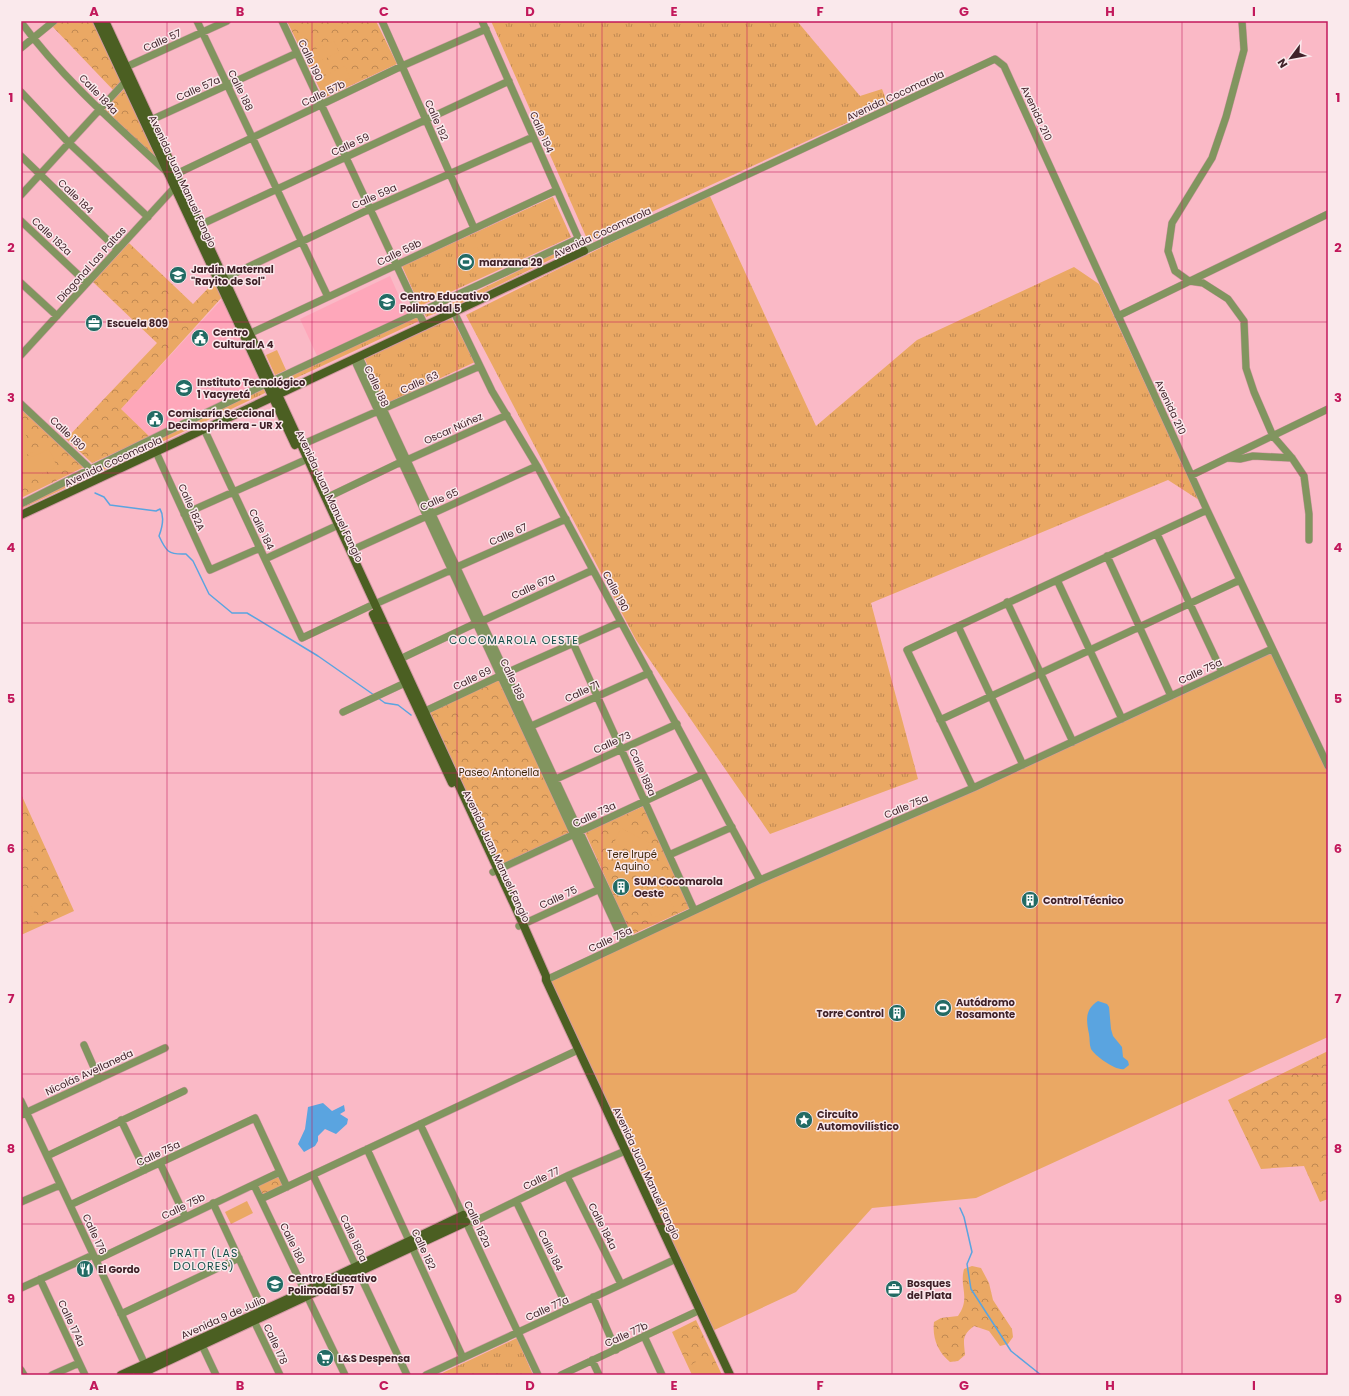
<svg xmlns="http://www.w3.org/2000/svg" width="1349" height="1396" font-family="Poppins,sans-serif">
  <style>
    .built { fill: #fea7ba }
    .grass { fill: url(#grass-tufts) }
    .forest { fill: url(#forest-crowns) }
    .pitch { fill: #eaa864 }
    .water { fill: #5aa4e0 }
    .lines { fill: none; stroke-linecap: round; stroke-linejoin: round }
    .stream { stroke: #5aa4e0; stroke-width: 1.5 }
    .minor-casing { stroke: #d198a3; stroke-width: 8 }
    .major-casing { stroke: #d198a3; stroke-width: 10 }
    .minor { stroke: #81955f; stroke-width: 7 }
    .major { stroke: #4b5f22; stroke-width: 8 }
    .grid { fill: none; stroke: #c2185b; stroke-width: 1; stroke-opacity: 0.55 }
    .labels { text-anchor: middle; stroke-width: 3; stroke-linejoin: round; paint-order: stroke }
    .street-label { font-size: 10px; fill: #402229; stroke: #fae9ec }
    .poi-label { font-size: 10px; font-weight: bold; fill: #402229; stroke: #fae9ec; text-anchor: start }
    .park-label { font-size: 10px; fill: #402507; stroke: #fae9ec }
    .neighbourhood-label { font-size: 11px; letter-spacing: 1px; fill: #114d47; stroke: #fae9ec }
    .neatline { fill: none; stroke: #c2185b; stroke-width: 1.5 }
    .grid-label { font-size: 13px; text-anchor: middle; font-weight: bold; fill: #c2185b }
  </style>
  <defs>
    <pattern id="grass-tufts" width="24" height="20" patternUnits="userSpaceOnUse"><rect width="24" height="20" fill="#eaa864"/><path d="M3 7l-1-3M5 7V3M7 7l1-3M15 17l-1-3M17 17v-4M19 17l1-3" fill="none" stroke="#bf8852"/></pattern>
    <pattern id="forest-crowns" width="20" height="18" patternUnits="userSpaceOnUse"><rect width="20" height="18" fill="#eaa864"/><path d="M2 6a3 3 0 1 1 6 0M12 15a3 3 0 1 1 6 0" fill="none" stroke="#bf8852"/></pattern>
  </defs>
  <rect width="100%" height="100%" fill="#fab9c6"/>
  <path class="built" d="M390,276L408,316L318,358L300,319Z
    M224,297L264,383L150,437L121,409Z"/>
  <path class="grass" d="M491,21H797L860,96L882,89L888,104L588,241Z
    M709,194L816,426L917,340L1074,267L1099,284L1199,500L1168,480L871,603L918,779L770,834L636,640L466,315Z
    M553,197L571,237L420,306L402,266Z
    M575,243L578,246L462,303L426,317L425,314L459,300Z
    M417,317L419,321L283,384L281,380Z
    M451,317L475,362L385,404L364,357Z
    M266,388L267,392L21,509V505Z
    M517,1338L533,1375H438Z"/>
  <path class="forest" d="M58,21H95L123,82L115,92L52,26Z
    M287,21H376L397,64L324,98Z
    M126,87L164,168L103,111Z
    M129,243L193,304L215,281L223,296L121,409L150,437L92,463L66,439L157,343L93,282Z
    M21,409L84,467L21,498Z
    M498,679L570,833L500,865L429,712Z
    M21,794L74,911L21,935Z
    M644,806L690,908L631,935L585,832Z
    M1328,1051V1199L1320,1202L1304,1166L1261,1169L1228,1100Z
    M279,1174L284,1186L263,1196L257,1184Z
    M972,1266L981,1268L989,1283L993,1300L1012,1329L1013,1337L1008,1344L1000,1346L989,1331L974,1326C961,1336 964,1340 965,1355L958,1361L950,1362C938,1352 932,1338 934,1322L941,1318L958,1316C971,1298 959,1287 964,1269Z
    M696,1320L722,1375H692L672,1332Z"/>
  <path class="pitch" d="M334,41L339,52L316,63L311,51Z
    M345,66L350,78L327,88L322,77Z
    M477,247L484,263L455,277L447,262Z
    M277,350L286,370L275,375L266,355Z
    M25,433L33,452L21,457V435Z
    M49,449L57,467L27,481L21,468V462Z
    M1272,649L1328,766V1037L976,1198L872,1208L796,1292L710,1332L546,980L1266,654Z
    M621,828L650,843L643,857L614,843Z
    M21,885L36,917L21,923Z
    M668,898L674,908L653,918L647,907Z
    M247,1201L253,1213L231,1224L225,1212Z
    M708,1356L717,1375H697L692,1364Z"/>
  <path class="water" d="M1098,1001L1107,1004L1109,1007L1111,1029L1113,1036L1122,1047L1123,1057L1128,1061L1129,1065L1124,1069C1116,1071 1095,1056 1091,1049C1089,1044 1090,1039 1089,1034C1086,1020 1085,1009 1098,1001Z
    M323,1103L332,1111L344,1105L345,1111L340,1114L348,1119L347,1124L336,1134L325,1129L318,1136V1141L315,1146L304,1152L298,1144L305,1129L308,1107Z"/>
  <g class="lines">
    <path class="stream" d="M95,493L104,497L110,505L156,511L160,509C165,517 162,528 159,536C166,551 168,555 186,554L193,561L209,594L232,613H247L318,656L374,695
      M378,698L385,703L398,705L411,715
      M960,1208L964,1217L972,1252L967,1264L971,1289L1011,1351L1041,1375"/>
    <defs>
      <path id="minor" d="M197,21L328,297
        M282,21L425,326
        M382,21L474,228
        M482,21L584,251L995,59L1004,66L1207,510L1328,766
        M1242,21L1244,50L1226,117L1212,158L1172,223L1168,251L1175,271L1189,281L1203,283L1228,299L1244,321L1246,368L1254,392L1273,436L1292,458L1304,476L1309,514V540
        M21,22C62,78 116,125 167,172
        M21,48L54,21
        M126,67L227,21
        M21,92L69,143L148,217
        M151,120L297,53
        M21,156L117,249
        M172,176L402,66L486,29
        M21,195L125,82
        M21,221L87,283
        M200,225L509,81
        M225,278L370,209L533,137
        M21,283L57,316
        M454,312L492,391L537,466L760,880
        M1118,316L1328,214
        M251,333L557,190
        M21,355L175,187L178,185
        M359,357L630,940
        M354,359L624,943
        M21,404L100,478
        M204,429L302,638L370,606
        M301,445L480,366
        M156,452L210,570L260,548
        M1228,458L1240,459L1253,456L1292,458
        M407,460L507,415
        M1192,475L1328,409
        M326,498L401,462
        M21,504C204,411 391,325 578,239
        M184,514L303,461
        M1157,534L1222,672
        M350,551L537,466
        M1107,556L1171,696
        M265,559L334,527
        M457,567L566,519
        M1057,580L1122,719
        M1007,602L1073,742
        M375,604L451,570
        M482,621L593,570
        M958,626L1023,765
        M573,643L694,910
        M400,659L476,623
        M343,712L405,683
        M421,713L506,673L621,622
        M940,720L1240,580
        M527,728L649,673
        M556,779L677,724
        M973,788L907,650L1207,510
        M669,855L732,827
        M493,872L703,774
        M519,926L602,888
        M546,980L760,880L973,788L1272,649
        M84,1045L99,1079
        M21,1101L150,1375
        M21,1115L165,1048
        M121,1120L145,1170
        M420,1124L538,1375
        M367,1149L463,1358
        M47,1156L184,1091
        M160,1163L185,1216
        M313,1175L407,1375
        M567,1176L621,1284
        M254,1185L345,1375
        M261,1199L578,1050
        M516,1201L568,1309
        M21,1202L60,1185
        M213,1203L263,1310
        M70,1205L255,1118L287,1187
        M467,1225L567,1176L625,1151
        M96,1260L280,1172
        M40,1279L85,1375
        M21,1288L93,1255
        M593,1297L616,1350
        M121,1314L239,1258
        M254,1321L280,1375
        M644,1336L662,1375
        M200,1341L216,1375
        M592,1360L599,1375
        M21,1370L24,1375
        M52,1375L79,1363
        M426,1375L676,1259
        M561,1375L700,1310"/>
      <path id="major" d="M97,21L295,445
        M105,21L523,924L546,976V980L730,1375
        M21,515L584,251
        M373,614L452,783
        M121,1375L305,1291L463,1215
        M138,1375L466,1222"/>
    </defs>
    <use href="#minor" class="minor-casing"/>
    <use href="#major" class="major-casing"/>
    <use href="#minor" class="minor"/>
    <use href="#major" class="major"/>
  </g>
  <path class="grid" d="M167,21V1375M312,21V1375M457,21V1375M602,21V1375M747,21V1375M892,21V1375M1037,21V1375M1182,21V1375M21,172H1328M21,322H1328M21,473H1328M21,623H1328M21,773H1328M21,923H1328M21,1074H1328M21,1224H1328"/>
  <defs>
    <symbol id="stadium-disc" viewBox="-11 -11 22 22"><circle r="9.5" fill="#226b64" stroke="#fae9ec"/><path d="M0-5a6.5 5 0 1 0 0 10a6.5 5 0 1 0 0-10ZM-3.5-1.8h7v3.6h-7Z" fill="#fff"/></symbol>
    <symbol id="school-disc" viewBox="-11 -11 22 22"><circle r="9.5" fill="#226b64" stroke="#fae9ec"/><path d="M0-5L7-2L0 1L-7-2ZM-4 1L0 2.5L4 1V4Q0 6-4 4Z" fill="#fff"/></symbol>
    <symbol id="office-disc" viewBox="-11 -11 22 22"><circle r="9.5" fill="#226b64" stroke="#fae9ec"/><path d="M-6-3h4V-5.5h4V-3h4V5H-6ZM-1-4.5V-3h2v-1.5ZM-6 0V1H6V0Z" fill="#fff"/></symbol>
    <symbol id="civic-disc" viewBox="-11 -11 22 22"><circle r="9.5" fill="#226b64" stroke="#fae9ec"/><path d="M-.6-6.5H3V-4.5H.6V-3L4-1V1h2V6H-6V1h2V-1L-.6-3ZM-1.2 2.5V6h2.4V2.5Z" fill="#fff"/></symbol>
    <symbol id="building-disc" viewBox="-11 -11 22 22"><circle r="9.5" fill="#226b64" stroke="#fae9ec"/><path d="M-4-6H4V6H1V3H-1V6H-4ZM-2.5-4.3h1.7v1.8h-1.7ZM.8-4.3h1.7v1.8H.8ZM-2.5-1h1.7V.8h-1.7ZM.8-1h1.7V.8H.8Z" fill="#fff"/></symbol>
    <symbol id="sight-disc" viewBox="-11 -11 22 22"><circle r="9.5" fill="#226b64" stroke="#fae9ec"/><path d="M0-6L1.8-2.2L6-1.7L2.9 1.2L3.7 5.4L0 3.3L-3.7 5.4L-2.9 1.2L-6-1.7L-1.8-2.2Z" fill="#fff"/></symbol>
    <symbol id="restaurant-disc" viewBox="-11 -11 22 22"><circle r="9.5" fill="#226b64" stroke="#fae9ec"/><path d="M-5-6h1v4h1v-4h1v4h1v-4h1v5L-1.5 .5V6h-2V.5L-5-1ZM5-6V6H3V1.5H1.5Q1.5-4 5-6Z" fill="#fff"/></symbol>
    <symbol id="supermarket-disc" viewBox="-11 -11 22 22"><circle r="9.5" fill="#226b64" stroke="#fae9ec"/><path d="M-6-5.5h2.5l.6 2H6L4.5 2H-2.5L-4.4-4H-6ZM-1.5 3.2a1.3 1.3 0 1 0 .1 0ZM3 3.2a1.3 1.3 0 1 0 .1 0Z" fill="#fff"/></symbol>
  </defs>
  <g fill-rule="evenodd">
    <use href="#stadium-disc" x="456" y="252" width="20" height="20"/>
    <use href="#school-disc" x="168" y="265" width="20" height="20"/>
    <use href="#school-disc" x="377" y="292" width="20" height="20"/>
    <use href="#office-disc" x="84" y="313" width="20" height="20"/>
    <use href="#civic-disc" x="190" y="328" width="20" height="20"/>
    <use href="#school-disc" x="174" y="378" width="20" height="20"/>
    <use href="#civic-disc" x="145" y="409" width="20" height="20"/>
    <use href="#building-disc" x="611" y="877" width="20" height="20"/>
    <use href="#building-disc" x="1020" y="890" width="20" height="20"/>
    <use href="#stadium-disc" x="933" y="998" width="20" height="20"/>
    <use href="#building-disc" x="887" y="1003" width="20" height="20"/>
    <use href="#sight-disc" x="794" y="1110" width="20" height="20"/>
    <use href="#restaurant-disc" x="75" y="1259" width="20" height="20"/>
    <use href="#school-disc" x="265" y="1274" width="20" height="20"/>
    <use href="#office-disc" x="884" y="1279" width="20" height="20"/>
    <use href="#supermarket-disc" x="315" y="1348" width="20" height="20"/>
  </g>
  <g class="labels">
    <g class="street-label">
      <text transform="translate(162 40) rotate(-24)" y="4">Calle 57</text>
      <text transform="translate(311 60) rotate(65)" y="4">Calle 190</text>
      <text transform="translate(198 88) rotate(-24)" y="4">Calle 57a</text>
      <text transform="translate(241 90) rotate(64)" y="4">Calle 188</text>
      <text transform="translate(323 93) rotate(-26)" y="4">Calle 57b</text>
      <text transform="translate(99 94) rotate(46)" y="4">Calle 184a</text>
      <text transform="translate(895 95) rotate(-25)" y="4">Avenida Cocomarola</text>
      <text transform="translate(1037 113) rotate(65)" y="4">Avenida 210</text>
      <text transform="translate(437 120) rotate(66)" y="4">Calle 192</text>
      <text transform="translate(542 132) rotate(66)" y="4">Calle 194</text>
      <text transform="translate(350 144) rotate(-25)" y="4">Calle 59</text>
      <text transform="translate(183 181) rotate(65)" y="4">Avenida Juan Manuel Fangio</text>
      <text transform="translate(76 196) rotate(44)" y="4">Calle 184</text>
      <text transform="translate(374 196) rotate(-24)" y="4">Calle 59a</text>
      <text transform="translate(602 232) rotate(-25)" y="4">Avenida Cocomarola</text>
      <text transform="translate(52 236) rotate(43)" y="4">Calle 182a</text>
      <text transform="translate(399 252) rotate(-26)" y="4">Calle 59b</text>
      <text transform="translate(91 264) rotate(-48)" y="4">Diagonal Las Paltas</text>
      <text transform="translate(419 382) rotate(-24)" y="4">Calle 63</text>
      <text transform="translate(377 386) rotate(65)" y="4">Calle 188</text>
      <text transform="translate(1171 407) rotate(65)" y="4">Avenida 210</text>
      <text transform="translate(453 428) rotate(-24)" y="4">Oscar Núñez</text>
      <text transform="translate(68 433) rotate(43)" y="4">Calle 180</text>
      <text transform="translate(113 461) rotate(-25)" y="4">Avenida Cocomarola</text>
      <text transform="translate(330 496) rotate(65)" y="4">Avenida Juan Manuel Fangio</text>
      <text transform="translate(439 499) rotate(-24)" y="4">Calle 65</text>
      <text transform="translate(192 507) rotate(66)" y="4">Calle 182A</text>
      <text transform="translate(262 529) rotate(64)" y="4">Calle 184</text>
      <text transform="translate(508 534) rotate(-24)" y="4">Calle 67</text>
      <text transform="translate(533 586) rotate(-25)" y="4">Calle 67a</text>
      <text transform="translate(616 591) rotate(62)" y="4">Calle 190</text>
      <text transform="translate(1200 671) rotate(-25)" y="4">Calle 75a</text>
      <text transform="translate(472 678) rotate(-26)" y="4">Calle 69</text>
      <text transform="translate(513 679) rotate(65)" y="4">Calle 188</text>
      <text transform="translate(582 691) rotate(-25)" y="4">Calle 71</text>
      <text transform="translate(612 742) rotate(-24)" y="4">Calle 73</text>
      <text transform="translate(643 772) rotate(66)" y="4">Calle 188a</text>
      <text transform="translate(906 806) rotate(-23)" y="4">Calle 75a</text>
      <text transform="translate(594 814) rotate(-25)" y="4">Calle 73a</text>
      <text transform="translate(497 856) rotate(65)" y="4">Avenida Juan Manuel Fangio</text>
      <text transform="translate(558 897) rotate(-25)" y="4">Calle 75</text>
      <text transform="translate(610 939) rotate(-25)" y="4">Calle 75a</text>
      <text transform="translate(89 1072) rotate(-25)" y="4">Nicolás Avellaneda</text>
      <text transform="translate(158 1153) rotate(-25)" y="4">Calle 75a</text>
      <text transform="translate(647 1173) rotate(65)" y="4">Avenida Juan Manuel Fangio</text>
      <text transform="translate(541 1178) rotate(-26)" y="4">Calle 77</text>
      <text transform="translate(183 1206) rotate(-26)" y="4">Calle 75b</text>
      <text transform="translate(478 1224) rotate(65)" y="4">Calle 182a</text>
      <text transform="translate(603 1226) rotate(63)" y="4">Calle 184a</text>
      <text transform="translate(95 1234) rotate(65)" y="4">Calle 176</text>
      <text transform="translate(354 1238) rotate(65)" y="4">Calle 180a</text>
      <text transform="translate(293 1243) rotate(64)" y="4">Calle 180</text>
      <text transform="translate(424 1249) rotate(65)" y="4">Calle 182</text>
      <text transform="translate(551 1250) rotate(64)" y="4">Calle 184</text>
      <text transform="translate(547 1308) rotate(-25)" y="4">Calle 77a</text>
      <text transform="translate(223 1317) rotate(-24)" y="4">Avenida 9 de Julio</text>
      <text transform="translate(72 1323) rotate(65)" y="4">Calle 174a</text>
      <text transform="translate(626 1334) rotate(-25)" y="4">Calle 77b</text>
      <text transform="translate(276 1344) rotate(65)" y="4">Calle 178</text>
    </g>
    <g class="poi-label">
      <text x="479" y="266">manzana 29</text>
      <text x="191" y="273">Jardín Maternal<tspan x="191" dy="12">"Rayito de Sol"</tspan></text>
      <text x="400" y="300">Centro Educativo<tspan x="400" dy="12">Polimodal 5</tspan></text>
      <text x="107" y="327">Escuela 809</text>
      <text x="213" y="336">Centro<tspan x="213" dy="12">Cultural A 4</tspan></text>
      <text x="197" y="386">Instituto Tecnológico<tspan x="197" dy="12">1 Yacyretá</tspan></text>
      <text x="168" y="417">Comisaría Seccional<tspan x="168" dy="12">Decimoprimera - UR X</tspan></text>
      <text x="634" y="885">SUM Cocomarola<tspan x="634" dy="12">Oeste</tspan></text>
      <text x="1043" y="904">Control Técnico</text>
      <text x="956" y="1006">Autódromo<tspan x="956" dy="12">Rosamonte</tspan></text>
      <text x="884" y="1017" text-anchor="end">Torre Control</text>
      <text x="817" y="1118">Circuito<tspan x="817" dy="12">Automovilístico</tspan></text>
      <text x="98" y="1273">El Gordo</text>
      <text x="288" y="1282">Centro Educativo<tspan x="288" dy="12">Polimodal 57</tspan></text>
      <text x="907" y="1287">Bosques<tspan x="907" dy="12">del Plata</tspan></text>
      <text x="338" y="1362">L&amp;S Despensa</text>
    </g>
    <g class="park-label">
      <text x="499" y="776">Paseo Antonella</text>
      <text x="632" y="858">Tere Irupé<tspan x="632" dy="12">Aquino</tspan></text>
    </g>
    <g class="neighbourhood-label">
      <text x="514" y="644">COCOMAROLA OESTE</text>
      <text x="204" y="1257">PRATT (LAS<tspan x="204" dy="13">DOLORES)</tspan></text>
    </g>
  </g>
  <rect width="1349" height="1396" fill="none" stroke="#fae9ec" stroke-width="44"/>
  <g transform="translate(1291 58) rotate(238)" stroke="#fae9ec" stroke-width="3" paint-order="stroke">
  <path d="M0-3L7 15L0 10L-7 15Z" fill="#402229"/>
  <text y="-6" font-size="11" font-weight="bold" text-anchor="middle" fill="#402229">N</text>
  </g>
  <rect x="22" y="22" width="1305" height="1352" class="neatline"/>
  <g class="grid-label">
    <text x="94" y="16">A</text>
    <text x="240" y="16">B</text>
    <text x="384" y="16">C</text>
    <text x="530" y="16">D</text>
    <text x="674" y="16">E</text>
    <text x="820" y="16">F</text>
    <text x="964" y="16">G</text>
    <text x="1110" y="16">H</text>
    <text x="1254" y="16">I</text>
    <text x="11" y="102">1</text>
    <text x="1338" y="102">1</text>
    <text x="11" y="252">2</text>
    <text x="1338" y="252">2</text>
    <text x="11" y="402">3</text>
    <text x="1338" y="402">3</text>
    <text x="11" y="552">4</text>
    <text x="1338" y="552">4</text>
    <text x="11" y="703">5</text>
    <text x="1338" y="703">5</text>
    <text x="11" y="853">6</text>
    <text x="1338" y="853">6</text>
    <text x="11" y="1003">7</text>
    <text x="1338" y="1003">7</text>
    <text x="11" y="1153">8</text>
    <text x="1338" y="1153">8</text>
    <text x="11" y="1303">9</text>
    <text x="1338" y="1303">9</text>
    <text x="94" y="1390">A</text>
    <text x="240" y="1390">B</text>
    <text x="384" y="1390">C</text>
    <text x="530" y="1390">D</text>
    <text x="674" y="1390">E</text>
    <text x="820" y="1390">F</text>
    <text x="964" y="1390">G</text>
    <text x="1110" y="1390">H</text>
    <text x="1254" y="1390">I</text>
  </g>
</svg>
